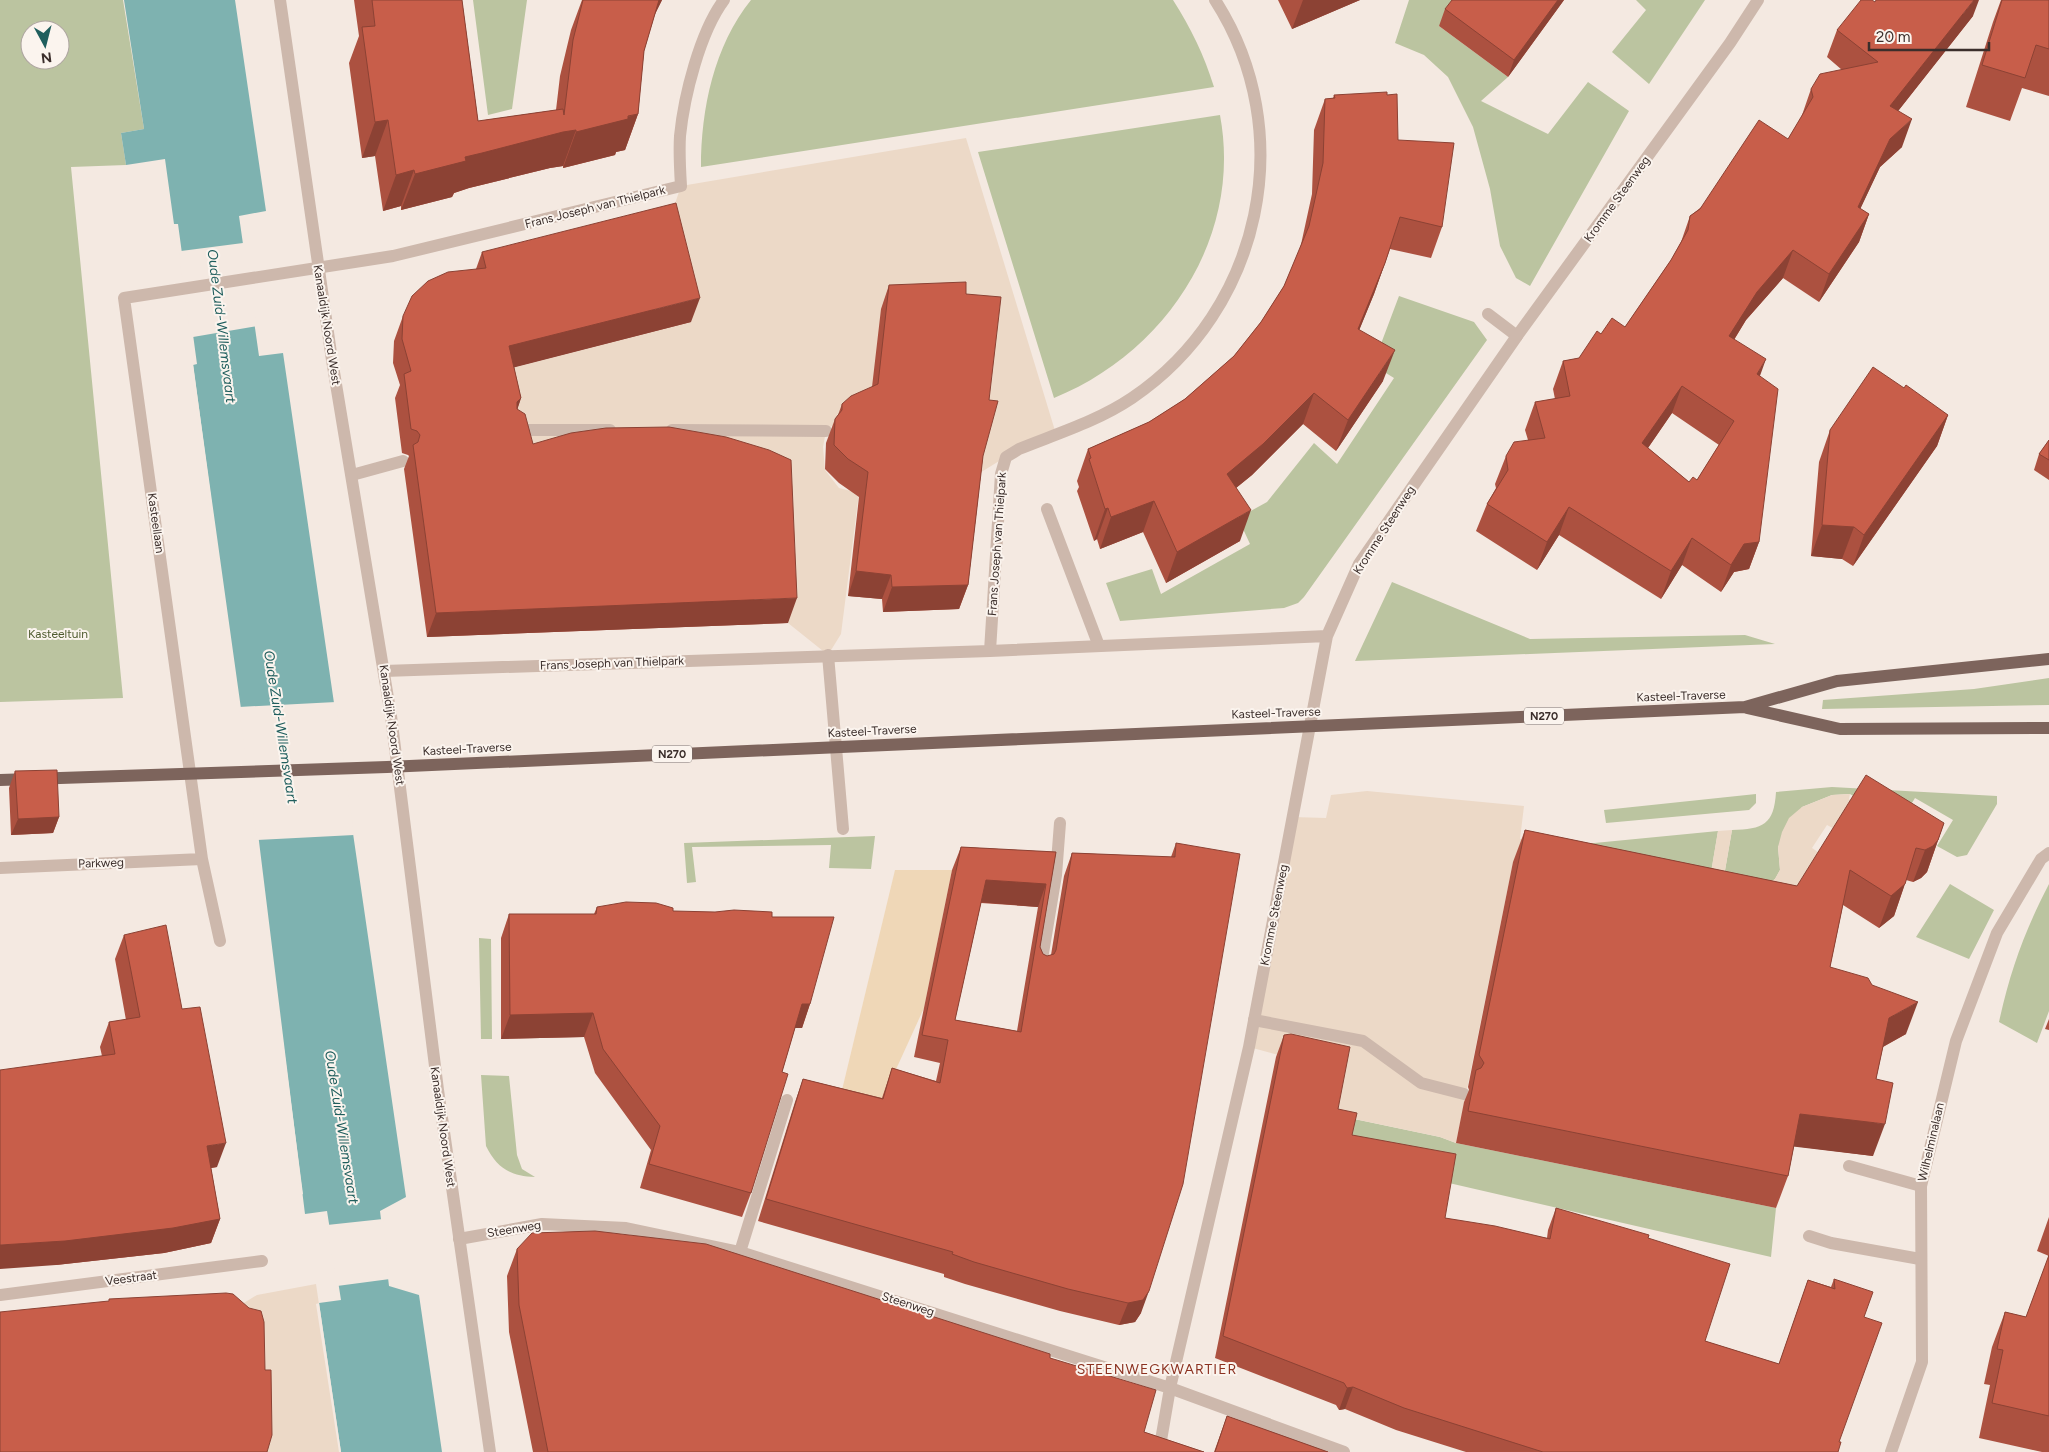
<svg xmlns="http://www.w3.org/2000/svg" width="2049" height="1452" font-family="Figtree,sans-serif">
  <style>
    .green { fill: #bbc4a0; fill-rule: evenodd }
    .sand { fill: #efd7b7 }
    .plaza { fill: #ecd9c7 }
    .water { fill: #7eb2b0 }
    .pier { fill: #f4e9e1 }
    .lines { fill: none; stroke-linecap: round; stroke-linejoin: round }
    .service { stroke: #cdb8ac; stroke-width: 12 }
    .pedestrian { stroke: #cdb8ac; stroke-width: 12 }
    .minor { stroke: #cdb8ac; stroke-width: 12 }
    .tertiary { stroke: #cdb8ac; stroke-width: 12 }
    .primary { stroke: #7d645c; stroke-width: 12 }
    .wall { fill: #ac5140; fill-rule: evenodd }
    .shaded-wall { fill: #8c4234 }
    .building { fill: #c85e4a; stroke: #8c4234; fill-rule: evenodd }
    .labels { text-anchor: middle; stroke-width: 4; stroke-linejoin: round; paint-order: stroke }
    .shield { fill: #fbf4ee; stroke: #756966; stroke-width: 1 }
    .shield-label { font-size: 11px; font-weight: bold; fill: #3b2e2b }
    .street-label { font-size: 12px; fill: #3b2e2b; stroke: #fbf4ee }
    .park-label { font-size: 12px; fill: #4e5a2e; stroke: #fbf4ee }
    .water-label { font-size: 14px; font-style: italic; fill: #1f5e5d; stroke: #fbf4ee }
    .neighbourhood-label { font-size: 14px; letter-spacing: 1px; fill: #8c3221; stroke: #fbf4ee }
  </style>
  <rect width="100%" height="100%" fill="#f4e9e1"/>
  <path class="green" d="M0,0H123L144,129L121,133L126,165L71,167L123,698L0,702ZM30,30H60V60H30Z
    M473,0H527L512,109L488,115Z
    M751,0H1173C1191,28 1204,55 1214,87L701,167C701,109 714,46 751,0Z
    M1409,0H1458L1439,26L1508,77L1481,101L1548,134L1588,82L1629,111L1530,286L1516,278L1500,246L1490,189L1473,127L1448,77L1424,55L1395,43Z
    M1636,0H1705L1649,84L1612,52L1646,10Z
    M1220,115C1243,238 1165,353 1054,398L978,152Z
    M1399,296L1474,322L1487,340L1304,597L1298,603L1284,608L1120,621L1106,583L1152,569L1161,594L1250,544L1238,518L1267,502L1314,443L1337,464L1394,378L1373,365Z
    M1392,582L1530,639L1745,635L1775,644L1355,661Z
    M2049,678V705L1822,709L1823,700L1974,689Z
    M1832,787L1997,796V804L1967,855L1957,857L1937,846L1953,820L1915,798L1899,824L1850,794L1832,795L1802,807L1778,847L1780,870L1775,879L1768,884L1723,882L1732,830C1763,829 1774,825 1776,792Z
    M1756,794V803L1749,810L1606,823L1604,810Z
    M1718,831L1710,879L1584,844Z
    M875,836L871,869L829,868L831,845L692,847L696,882L687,883L684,843Z
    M1950,884L1994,910L1969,959L1916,937Z
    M2049,884V1011L2037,1043L1999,1022C2010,971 2025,930 2049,884Z
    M479,938L491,939L492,1039H481Z
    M481,1075L509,1076L517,1155L522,1169L535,1177C510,1176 497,1168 486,1146Z
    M1335,1115L1440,1137L1456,1143L1776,1208L1771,1257L1336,1157Z"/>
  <path class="sand" d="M895,870H952L924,1008L882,1100L842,1090Z"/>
  <path class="plaza" d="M966,138L1056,434L1019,449L978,474L869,412L847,413L826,431L823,447L825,470L839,488L859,493L841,634L828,655L788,623L782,484L529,466L500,371L691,322L667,227L681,186Z
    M1367,791L1524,806L1520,839L1584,844L1710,878L1718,831L1732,830L1723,882L1768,884L1775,879L1780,870L1778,847L1782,832L1789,818L1802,807L1832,795L1850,794L1849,799L1856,806L1840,832L1827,825L1812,848L1824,856L1785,918L1513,863L1456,1143L1440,1137L1331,1114L1286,1057L1249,1047L1293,817L1326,818L1331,795Z
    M316,1284L341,1452H263L221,1317L257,1295Z"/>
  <path class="water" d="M124,0H235L266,211L239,216L259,356L283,353L406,1197L380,1211L389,1286L419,1295L442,1452H341L319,1303L341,1300L327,1211L305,1214L255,809L193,365L197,364L178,224H174L165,159L126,165L121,133L144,129Z"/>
  <path class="pier" d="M243,243L245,245L257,326L193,337L190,335L179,254L181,251Z
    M193,363L238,701L190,365Z
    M336,702L354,835L257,840L239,707Z
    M264,896L303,1194L301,1195Z
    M383,1219L390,1279L337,1286L327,1225Z
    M319,1303L341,1452H339L316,1304Z"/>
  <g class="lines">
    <path class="service" d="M1488,314L1517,336
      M1047,509L1099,646
      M1040,971L1056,875L1060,823
      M1254,1020L1363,1041L1421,1083L1464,1094
      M1849,1166L1921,1186
      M1809,1236L1831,1243L1920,1259
      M740,1252L787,1100"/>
    <path class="pedestrian" d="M515,430H610
      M672,430L826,431
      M352,475L403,461
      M828,655L843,829
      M0,1295L262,1261"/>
    <path class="minor" d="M990,651L1001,474L1006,457L1019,449C1056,434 1098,421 1132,398C1262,310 1300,132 1215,0
      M384,671L990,651L1327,636
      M0,868L202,859
      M220,941L202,859L124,298L393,256L681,186C680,170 679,152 680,136C684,96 700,32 724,0
      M459,1239L542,1224L626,1228L740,1252L1170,1388L1344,1452
      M1159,1452L1170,1388L1249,1047L1327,636L1359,564L1517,336L1730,43L1758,0
      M1891,1452L1922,1362L1921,1186L1956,1041L1997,933L2041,859L2049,853"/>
    <path class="tertiary" d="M280,0L332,360L391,716L438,1090L490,1452"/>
    <path class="primary" d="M1747,708L1840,729L2049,728
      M0,780L387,767L1745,707L1837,681L2049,659"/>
  </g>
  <path class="wall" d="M354,0H462L478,121L556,110L560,76L571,30L582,0H662L655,14L644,51L638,114L625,150L616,152L615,155L563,168V166L550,168L469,188L454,193L452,197L401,210V206L383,211L375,156L362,158L349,63L359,36Z
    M1278,0H1360L1292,29Z
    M1564,0L1508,77L1439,26L1445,9Z
    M2001,0H2049V96L2022,88L2010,121L1966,107L1993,22Z
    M1875,2L1973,16L1898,111L1902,147L1880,167L1860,209L1869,214L1859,242L1819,302L1783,278L1746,320L1734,340L1760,376L1759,542L1749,569L1734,572L1721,592L1682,565L1661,599L1559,535L1537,570L1476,531L1487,504L1496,488L1495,484L1506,456L1528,440L1525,430L1535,402L1555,399L1553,389L1563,361L1579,358L1601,334L1625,327L1671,260L1681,242L1690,216L1788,139L1801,118L1811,89L1842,70L1827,57L1837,30ZM1672,413L1719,445L1697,480L1689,482L1648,448Z
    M1334,95L1398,140L1442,227L1431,258L1390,249L1374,294L1359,330L1383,381L1336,451L1303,424L1252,475L1236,488L1240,541L1166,583L1143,532L1100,549L1097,539L1094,541L1077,491L1079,487L1077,481L1088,449L1149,422L1185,399L1234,356L1261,322L1284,286L1300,249L1312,194L1314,130L1325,99L1333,98Z
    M482,252L691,322L514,367L521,398L517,410L533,444L788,623L427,637L404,469L409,456L408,455L402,453L395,398L400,385L393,363L394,341L403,316L476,269Z
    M889,285L966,294L983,456L968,585L959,609L883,612L882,599L848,596L859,497L839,483L825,469L826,443L835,419L838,415L842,404L872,387L881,309Z
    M1904,388L1948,415L1937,446L1853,566L1842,559L1811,556L1819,462L1830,430Z
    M2049,440V480L2034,470L2039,454Z
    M15,771L59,817L53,833L11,835L9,788Z
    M1944,823L1927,872L1921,878L1913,882L1906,880L1894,916L1879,928L1843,905L1830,967L1872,985L1906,1034L1883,1047L1876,1079L1873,1156L1794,1146L1788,1176L1776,1208L1456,1143L1464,1102L1469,1090L1468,1087L1513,862L1525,830L1797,886Z
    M1176,843L1141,1313L1135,1322L1119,1325L1060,1311L965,1284L944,1277V1274L758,1221L795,1102L803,1079L882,1098L892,1068L936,1081L940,1063L914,1057L952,870L961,847L1056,852L1040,947L1043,954L1047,956L1051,955L1064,876L1072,853L1171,857ZM981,903L1038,907L1017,1031L955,1020Z
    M597,907L772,917L810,1004L802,1028H795L782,1072L751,1193L742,1217L640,1188L651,1150L595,1073L584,1037L501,1039V938L509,914H594Z
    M124,935L182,1009L217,1167L211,1168L220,1219L211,1243L164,1253L56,1265L102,1056L100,1047L109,1022L126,1020L115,959Z
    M2049,1019V1030L2045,1029Z
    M1284,1035L1338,1109L1352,1135L1445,1218L1547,1238L1548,1230L1556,1208L1648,1238L1705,1341L1779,1364L1808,1280L1831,1287L1834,1279L1864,1317L1839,1442L1838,1452H1466L1396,1430L1345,1409L1339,1410L1336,1405L1215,1358L1276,1057Z
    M2049,1217V1452H2042L1979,1438L1990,1385L1984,1384L1992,1347L2005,1312L2026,1317L2049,1256L2037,1251Z
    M517,1249L1050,1358L1144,1432L1204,1452H533L509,1332L507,1276Z
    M1227,1416L1328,1452H1214Z"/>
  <path class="shaded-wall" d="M658,0H662L648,28Z
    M1303,0H1360L1292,29Z
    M1558,0H1564L1508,77L1514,60Z
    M1974,0H1979L1973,16L1880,134L1890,106Z
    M638,114L625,150L616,152L615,155L563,168L576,132Z
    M1912,119L1902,147L1880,167L1848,235L1858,207L1890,139Z
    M388,120L375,156L362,158L375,122Z
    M576,130L563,166L550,168L469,188L454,193L452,197L401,210L415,174L465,157L563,132Z
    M414,170L401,206L383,211L396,175Z
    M1869,214L1859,242L1819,302L1829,274Z
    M1793,250L1783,278L1746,320L1719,364L1729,336L1757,292Z
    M1385,263L1374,294L1347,360L1358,329Z
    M700,298L691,322L500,371L509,346Z
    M1395,350L1383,381L1336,451L1348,420Z
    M1766,359L1756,387L1757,374Z
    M1682,386L1672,413L1632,471L1642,443Z
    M1314,393L1303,424L1252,475L1215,505L1227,474Z
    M521,398L513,422L517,402Z
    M1948,415L1937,446L1853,566L1864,535Z
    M1154,501L1143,532L1100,549L1111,517Z
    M1569,507L1559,535L1537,570L1547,542Z
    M1108,508L1097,539L1094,541L1105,509Z
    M1251,510L1240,541L1166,583L1177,552Z
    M1822,525L1854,527L1842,559L1811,556Z
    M1692,538L1682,565L1661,599L1671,571Z
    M1759,542L1749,569L1734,572L1721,592L1731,565L1744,544Z
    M856,571L891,575L882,599L848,596Z
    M968,585L959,609L883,612L892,587Z
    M797,598L788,623L427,637L436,613Z
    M59,817L53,833L11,835L18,819Z
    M1944,823L1927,872L1921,878L1913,882L1925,850Z
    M986,880L1046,884L1038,907L977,902Z
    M1905,884L1894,916L1879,928L1891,896Z
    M1918,1002L1906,1034L1877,1050L1889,1018Z
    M802,1004H810L802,1028H793Z
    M593,1013L584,1037L501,1039L510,1015Z
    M1800,1114L1885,1124L1873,1156L1789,1146Z
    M226,1143L217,1167L198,1170L207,1146Z
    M220,1219L211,1243L164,1253L56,1265L0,1269V1245Z
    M1149,1291L1141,1313L1135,1322L1119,1325L1128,1303Z
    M1353,1387L1345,1409L1339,1410L1347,1388Z"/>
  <path class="building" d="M372,0H462L478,121L563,109L564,115L573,40L583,0H659L644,51L638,114L628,116V119L576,132V130L563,132L482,153L465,157L466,161L415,174L414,170L396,175L388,120L375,122L362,27L375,26Z
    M1452,0H1558L1514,60L1445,9Z
    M1861,0H1872L1875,2L1876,0H1974L1890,106L1912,119L1890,139L1858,207L1869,214L1829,274L1793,250L1757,292L1729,336L1766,359L1757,374L1778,389L1759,542L1744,544L1731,565L1692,538L1671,571L1569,507L1547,542L1487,504L1508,470L1506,456L1514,442L1545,438L1535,402L1570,396L1563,361L1579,358L1597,331L1601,334L1612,318L1625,327L1671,260L1688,230L1690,216L1700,209L1759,120L1788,139L1813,97L1811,89L1820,74L1878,62L1837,30ZM1682,386L1734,421L1697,480L1693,477L1689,482L1642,443Z
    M2002,0H2049V49L2036,45L2025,78L1982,65Z
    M1387,92V95L1397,94L1398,140L1454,143L1442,227L1400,217L1385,263L1358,329L1395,350L1348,420L1314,393L1263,444L1227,474L1251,510L1177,552L1154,501L1111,517L1108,508L1105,509L1089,459L1091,458L1088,449L1149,422L1185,399L1234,356L1261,322L1284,286L1309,226L1323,163L1325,99L1335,98L1334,95Z
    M676,203L700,298L509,346L521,398L517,402V409L525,414L533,444L571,433L606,428L669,427L726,437L769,450L791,460L797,598L436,613L413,445L418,442L420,435L417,431L411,429L404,374L411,371L402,339L403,316L412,296L428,281L448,272L486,268L482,252Z
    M966,282V294L1001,297L989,400L998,401L983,456L968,585L892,587L891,575L856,571L868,472L848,459L834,445L835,419L842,410V404L851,396L878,384L889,285Z
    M1873,367L1904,388L1906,385L1948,415L1864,535L1854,527L1822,525L1830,430Z
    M2049,440V460L2039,454Z
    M57,770L59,817L18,819L15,771Z
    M1866,775L1944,823L1938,840L1933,846L1925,850L1916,848L1905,884L1891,896L1850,870L1830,967L1868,978L1872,985L1918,1002L1889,1018L1876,1079L1893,1083L1885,1124L1800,1114L1788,1176L1468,1111L1476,1070L1481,1068L1484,1063L1479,1055L1525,830L1797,886Z
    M1176,843L1240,854L1183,1184L1149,1291L1143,1300L1128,1303L1068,1289L974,1262L952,1254L953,1252L766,1199L803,1079L883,1099L892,1068L940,1083L948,1040L922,1035L961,847L1056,852L1040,947L1043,954L1047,956L1054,954L1056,950L1072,853L1175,857ZM986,880L1046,884L1021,1032L955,1020Z
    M626,902L656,903L673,908V911L715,912L734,910L772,912V917H834L810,1004H802L782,1072L788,1074L751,1193L649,1164L660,1126L603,1049L593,1013L510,1015L509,914H596L597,907Z
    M166,925L182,1009L200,1007L226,1143L207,1146L220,1219L173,1228L65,1241L0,1245V1070L115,1054L109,1022L140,1017L124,935Z
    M1291,1034L1350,1047L1338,1109L1357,1113L1352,1135L1456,1154L1445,1218L1495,1226L1550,1239L1556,1208L1649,1235L1648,1238L1730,1264L1705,1341L1779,1364L1808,1280L1835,1289L1834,1279L1873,1292L1864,1317L1882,1323L1839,1442H1841L1838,1452H1543L1404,1408L1353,1387L1347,1388L1344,1383L1223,1336L1284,1035Z
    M595,1231L706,1244L1050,1354V1358L1156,1390L1144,1432L1204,1452H548L519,1305L517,1249L532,1233Z
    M2049,1255V1416L1992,1403L2003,1350L1997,1349L2005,1312L2026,1317Z
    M226,1293L233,1294L249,1308L261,1311L264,1322L265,1370H271L272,1435L267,1452H0V1312L109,1301V1299Z
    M1227,1416L1328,1452H1215Z"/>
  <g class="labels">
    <g class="shield">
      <rect x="1524" y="707.5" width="40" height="17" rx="4"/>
      <rect x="652" y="745.5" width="40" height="17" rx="4"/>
    </g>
    <g class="shield-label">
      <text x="1544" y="720">N270</text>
      <text x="672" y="758">N270</text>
    </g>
    <g class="street-label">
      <text transform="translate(1617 199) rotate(-54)" y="4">Kromme Steenweg</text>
      <text transform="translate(595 207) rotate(-14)" y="4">Frans Joseph van Thielpark</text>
      <text transform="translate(327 325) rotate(81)" y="4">Kanaaldijk Noord West</text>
      <text transform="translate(156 523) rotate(82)" y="4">Kasteellaan</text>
      <text transform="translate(1384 530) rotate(-57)" y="4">Kromme Steenweg</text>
      <text transform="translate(997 544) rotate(-86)" y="4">Frans Joseph van Thielpark</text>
      <text transform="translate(612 663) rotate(-2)" y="4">Frans Joseph van Thielpark</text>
      <text transform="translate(1681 696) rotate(-2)" y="4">Kasteel-Traverse</text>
      <text transform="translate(1276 713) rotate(-2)" y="4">Kasteel-Traverse</text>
      <text transform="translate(392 725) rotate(82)" y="4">Kanaaldijk Noord West</text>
      <text transform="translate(872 731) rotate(-3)" y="4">Kasteel-Traverse</text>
      <text transform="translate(467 749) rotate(-3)" y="4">Kasteel-Traverse</text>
      <text transform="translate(101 863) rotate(-2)" y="4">Parkweg</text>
      <text transform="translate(1274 915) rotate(-79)" y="4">Kromme Steenweg</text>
      <text transform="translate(443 1127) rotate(82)" y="4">Kanaaldijk Noord West</text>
      <text transform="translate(1931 1142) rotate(-77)" y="4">Wilhelminalaan</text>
      <text transform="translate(514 1229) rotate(-9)" y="4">Steenweg</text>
      <text transform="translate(131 1278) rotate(-7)" y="4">Veestraat</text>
      <text transform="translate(908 1304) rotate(18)" y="4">Steenweg</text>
    </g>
    <g class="park-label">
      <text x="58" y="638">Kasteeltuin</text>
    </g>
    <g class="water-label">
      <text transform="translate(222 326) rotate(83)" y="5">Oude Zuid-Willemsvaart</text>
      <text transform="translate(281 727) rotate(81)" y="5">Oude Zuid-Willemsvaart</text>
      <text transform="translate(342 1127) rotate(81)" y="5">Oude Zuid-Willemsvaart</text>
    </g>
    <g class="neighbourhood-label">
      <text x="1157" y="1374">STEENWEGKWARTIER</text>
    </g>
  </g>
  <g transform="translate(45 45) rotate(173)"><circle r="24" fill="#fbf4ee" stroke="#aea5a0"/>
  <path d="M0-4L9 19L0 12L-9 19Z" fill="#1f5e5d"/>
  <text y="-8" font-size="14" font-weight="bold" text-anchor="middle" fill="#3b2e2b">N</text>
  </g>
  <path d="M1869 42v8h120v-8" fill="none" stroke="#3b2e2b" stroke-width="2.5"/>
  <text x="1876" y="42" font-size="15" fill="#3b2e2b" stroke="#fbf4ee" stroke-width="4" paint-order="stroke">20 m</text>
</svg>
